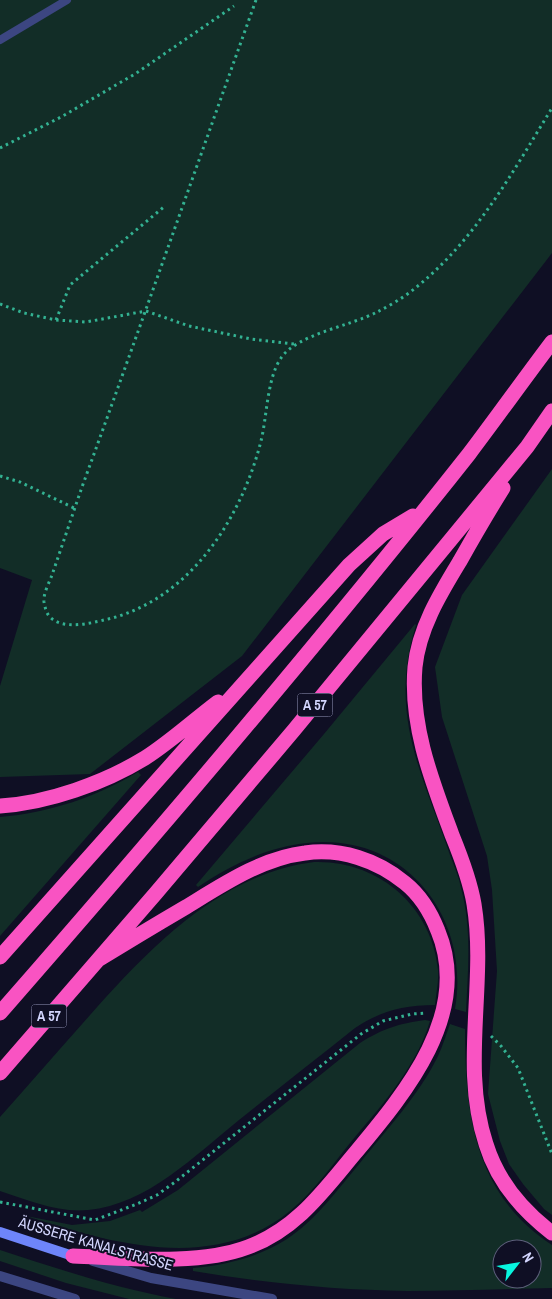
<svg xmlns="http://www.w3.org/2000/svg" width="552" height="1299" font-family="'Archivo Narrow',sans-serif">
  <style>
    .green { fill: #122d27; fill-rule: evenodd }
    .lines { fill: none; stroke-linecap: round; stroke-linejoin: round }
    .path { stroke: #33b292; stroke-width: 3; stroke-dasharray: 2.5 4; stroke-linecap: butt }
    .service { stroke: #3c4681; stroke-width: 8 }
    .tertiary { stroke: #3c4681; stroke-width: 10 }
    .secondary { stroke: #6e85fa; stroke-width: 10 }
    .motorway { stroke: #f953c2; stroke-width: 15 }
    .labels { text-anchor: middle; stroke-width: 4; stroke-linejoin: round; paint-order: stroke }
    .shield { fill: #0f0f24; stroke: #989abd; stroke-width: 1 }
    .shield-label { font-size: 14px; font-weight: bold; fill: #d3d6fe }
    .street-label { font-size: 15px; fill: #d3d6fe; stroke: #0f0f24 }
  </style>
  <rect width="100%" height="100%" fill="#0f0f24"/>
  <path class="green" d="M0,0H552V253L242,656L90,774L0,777V686L32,580L0,568Z
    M552,469V1215L544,1209L523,1184L509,1164L500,1141L488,1094L497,971L492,890L487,856L442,717L435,667L462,595Z
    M415,624L416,625C388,714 422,773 450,855C454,866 459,877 461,888C472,928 468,971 466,1012L455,1009C471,916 404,832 307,843C267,847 231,865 198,887L196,885L324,734Z
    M138,772L141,775L0,936V817C49,813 96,797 138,772Z
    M314,862C378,860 432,906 438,970C439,982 436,993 435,1005C403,1005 381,1011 355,1028C316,1059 278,1089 239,1120C194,1156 148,1204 88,1210C58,1213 28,1200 0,1191V1117C28,1086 55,1054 83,1023C144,954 217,874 314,862Z
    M425,1020L430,1021C417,1065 384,1103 355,1137C335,1161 314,1192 290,1211C213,1274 110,1243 26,1216L72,1225L110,1221L140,1210L142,1212L178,1190L360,1043C384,1028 398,1024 425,1020Z
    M450,1024L465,1029C465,1114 474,1194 552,1245V1288C504,1289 455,1291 407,1291C335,1290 264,1283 193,1271V1268C226,1265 259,1257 287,1239C316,1220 338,1189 360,1163C387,1129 419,1095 438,1056C443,1045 446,1035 450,1024ZM502,1249H532V1279H502Z
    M0,1250C58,1269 116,1288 176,1299H129L66,1283L0,1261Z"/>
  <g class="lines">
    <path class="path" d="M256,0C198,162 141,325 82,487C72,516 62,546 52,575C49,583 43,594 44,602C45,607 46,612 49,616C61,630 88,624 104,620C188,602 241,520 261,441C267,417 267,378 281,358C297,334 351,326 377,312C389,306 403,298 414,289C475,241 512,173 552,108
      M0,148L61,117L135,74L234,6
      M0,304L24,313L56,320L86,322L146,311L189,326L251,339L294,344
      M56,320L70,285L165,206
      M0,476L20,482L74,508
      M491,1036L501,1046L518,1068L552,1154
      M0,1202L95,1220L137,1204L157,1195L175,1182L361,1034L383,1021L412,1014L426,1013"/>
    <path class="service" d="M0,40L67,0"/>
    <path class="tertiary" d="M93,1261L151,1278L272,1299
      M0,1276L75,1299"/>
    <path class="secondary" d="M0,1232L73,1256"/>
    <path class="motorway" d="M503,488C488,512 474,536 460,561C440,594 419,628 415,667C410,726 432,781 452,835C461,857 470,880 474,904C487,983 460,1066 486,1144C497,1180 522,1210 552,1233
      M0,806C48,803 104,783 145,758C170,742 194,720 218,702
      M0,957L349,565L383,534L413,516
      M0,1013C160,830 318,645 469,454C497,417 524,379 552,342
      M0,1073L156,893L294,730L527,447L552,411
      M73,1256C126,1258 198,1266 248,1247C297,1229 324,1190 356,1152C406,1092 472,1013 438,931C431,913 420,895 405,883C377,860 341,848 305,853C262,858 222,885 186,907C157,924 127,942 98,960"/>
  </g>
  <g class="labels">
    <g class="shield">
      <rect x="297.5" y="693.5" width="35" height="23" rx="4"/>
      <rect x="31.5" y="1004.5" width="35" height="23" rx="4"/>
    </g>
    <g class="shield-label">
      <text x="315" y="710">A 57</text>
      <text x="49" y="1021">A 57</text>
    </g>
    <g class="street-label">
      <text transform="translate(96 1244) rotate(16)" y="5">ÄUSSERE KANALSTRASSE</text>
    </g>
  </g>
  <g transform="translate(517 1264) rotate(59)"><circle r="24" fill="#0f0f24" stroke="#5d5f7b"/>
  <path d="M0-4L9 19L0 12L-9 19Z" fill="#08f5df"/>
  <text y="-8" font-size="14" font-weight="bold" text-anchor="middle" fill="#d3d6fe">N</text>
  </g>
</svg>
